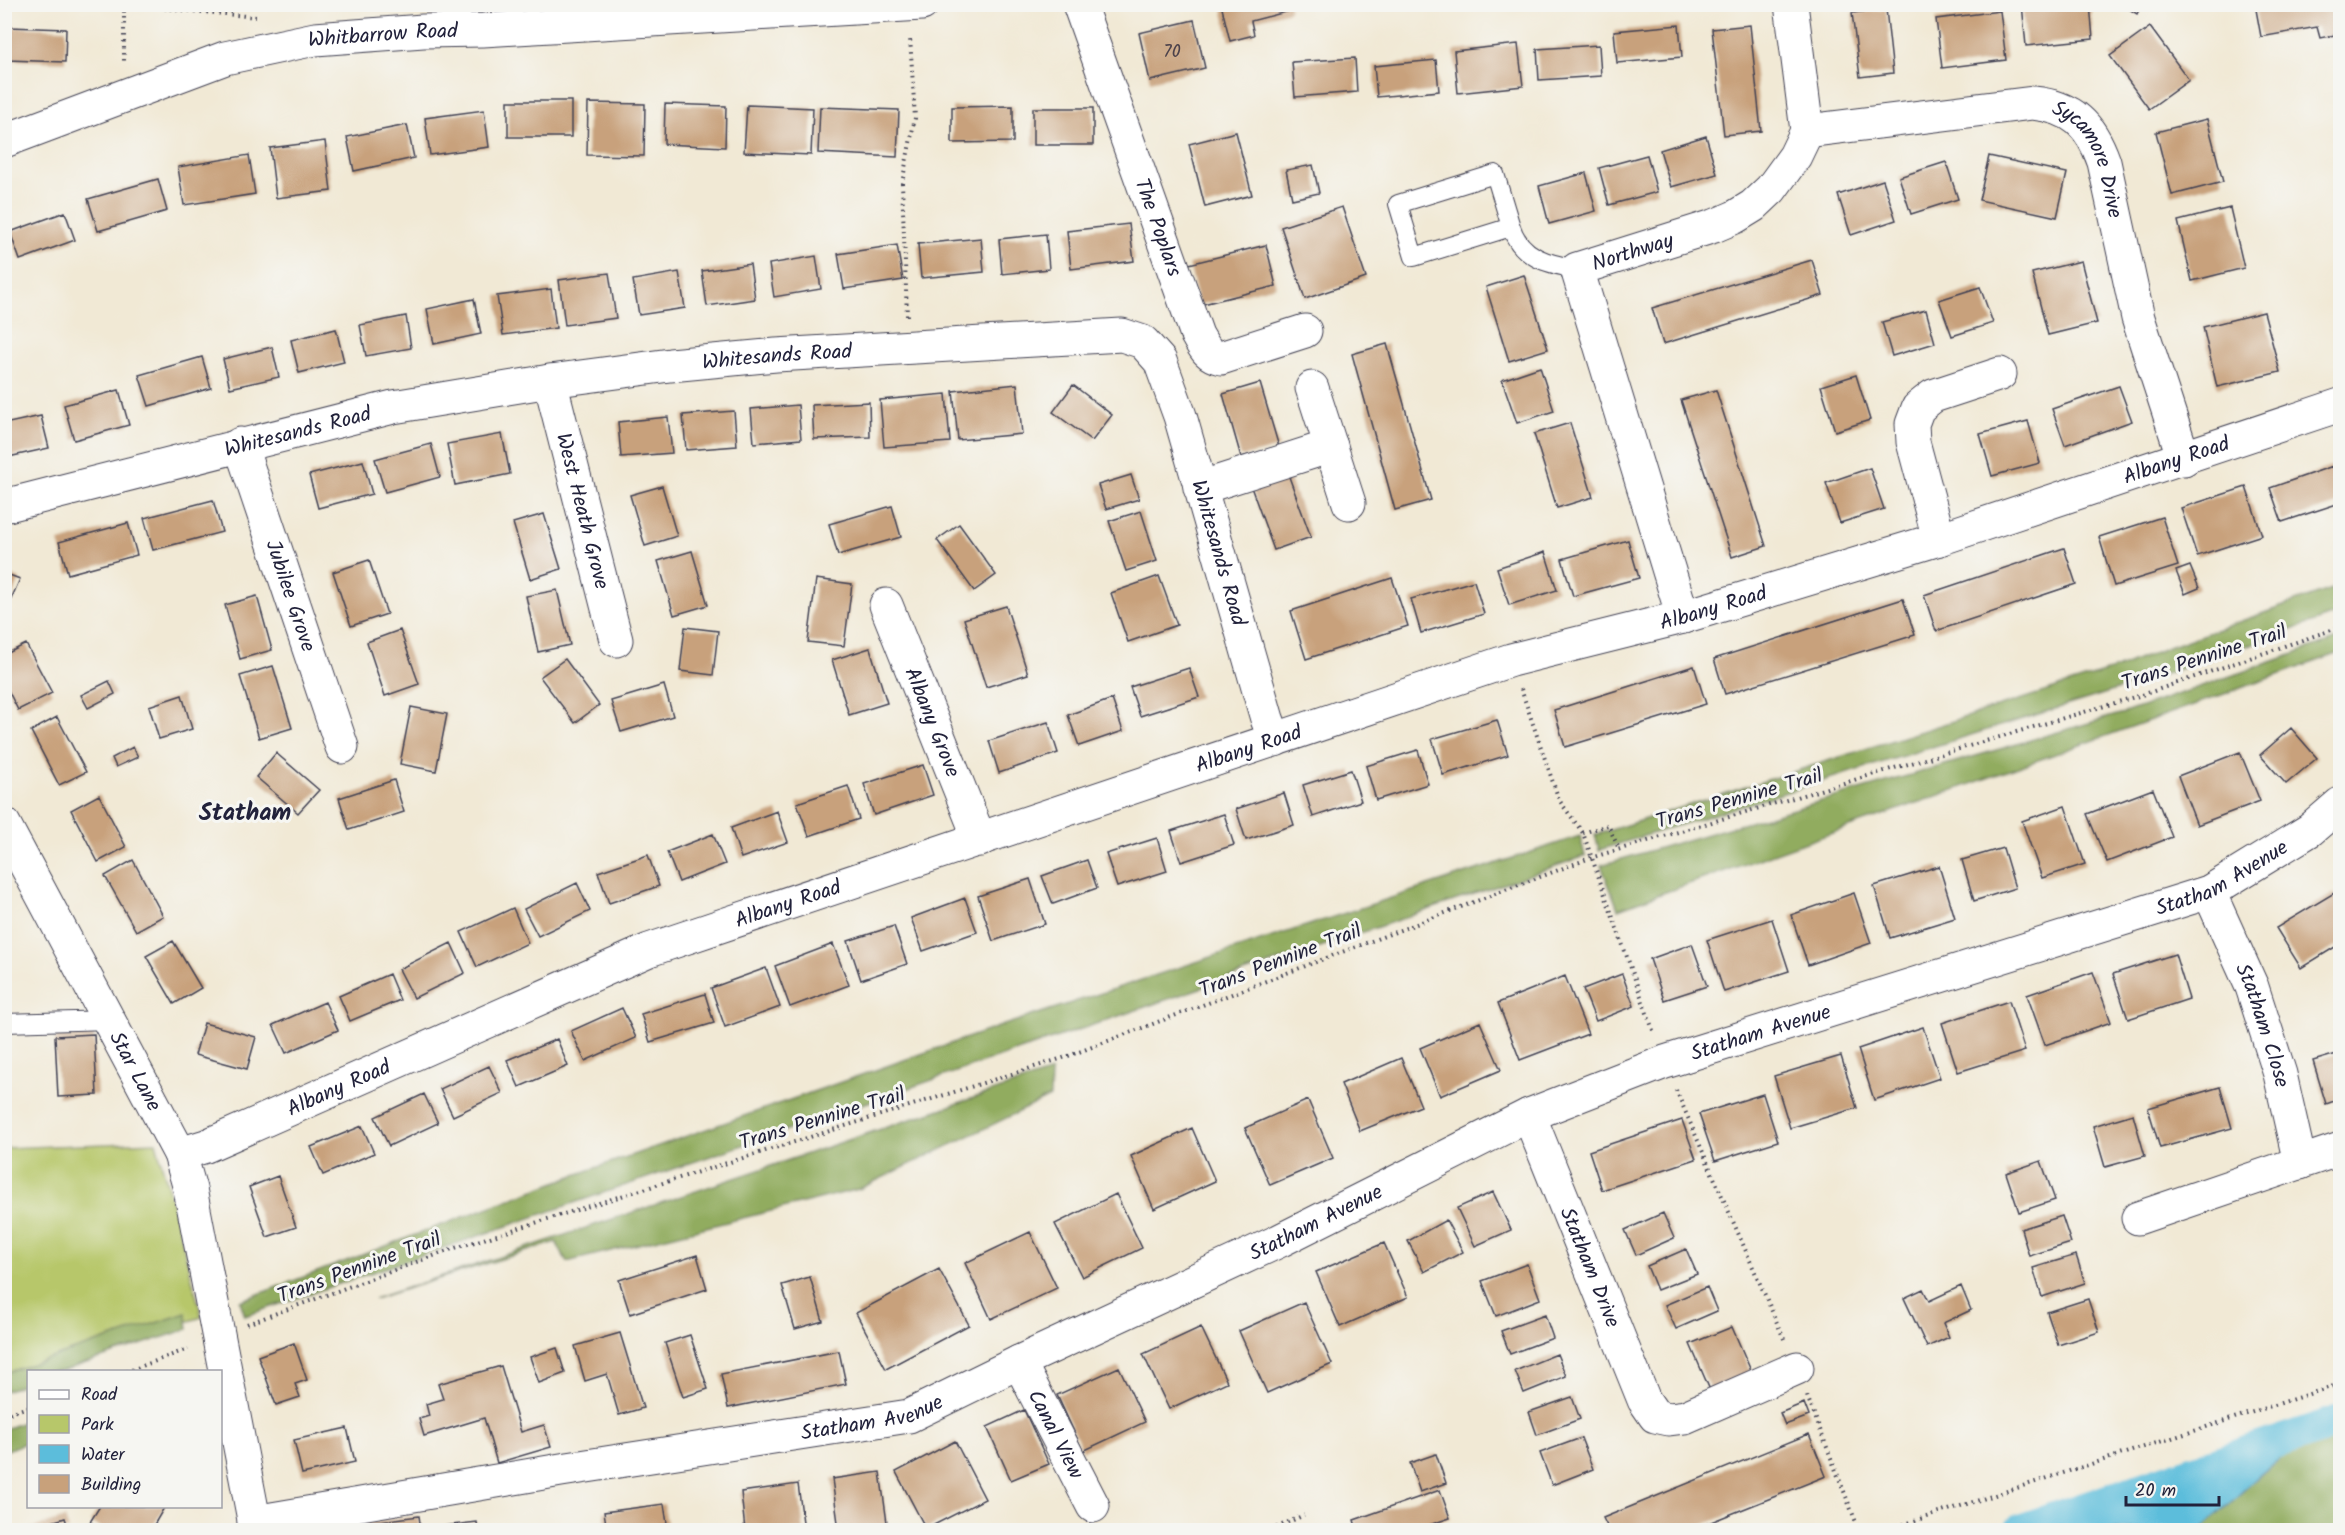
<svg xmlns="http://www.w3.org/2000/svg" width="2345" height="1535" font-family="Kalam,sans-serif">
  <style>
    .green { fill: #b7c76a; stroke: #6c7452; stroke-width: 1.5 }
    .forest { fill: #91ac5e; stroke: #5a674c; stroke-width: 1.5 }
    .water { fill: #5cbddb; stroke: #3f708b; stroke-width: 1.5 }
    .lines { fill: none; stroke-linecap: round; stroke-linejoin: round }
    .canal { stroke: #5cbddb; stroke-width: 33 }
    .building { fill: #c8a17b }
    .service-casing { stroke: #414052; stroke-width: 20 }
    .minor-casing { stroke: #414052; stroke-width: 35 }
    .tertiary-casing { stroke: #414052; stroke-width: 35 }
    .path { stroke: #414052; stroke-width: 4; stroke-dasharray: 1.5 4.5; stroke-linecap: butt }
    .service { stroke: #fff; stroke-width: 18 }
    .minor { stroke: #fff; stroke-width: 33 }
    .tertiary { stroke: #fff; stroke-width: 33 }
    .labels { text-anchor: middle; stroke-width: 6; stroke-linejoin: round; paint-order: stroke }
    .number-label { font-size: 18px; fill: #4c424b }
    .street-label { font-size: 21px; fill: #22223b; stroke: #f6f6f2 }
    .quarter-label { font-size: 24px; font-weight: bold; fill: #22223b; stroke: #f6f6f2 }
  </style>
  <rect width="100%" height="100%" fill="#f6f6f2"/>
  <filter id="ink" filterUnits="userSpaceOnUse"><feTurbulence type="fractalNoise" baseFrequency=".0167" numOctaves="2"/><feDisplacementMap in="SourceGraphic" scale="12" xChannelSelector="R" yChannelSelector="G"/><feConvolveMatrix kernelMatrix="1 2 1 2 8 2 1 2 1" color-interpolation-filters="sRGB"/></filter>
  <filter id="wash" filterUnits="userSpaceOnUse"><feTurbulence type="fractalNoise" baseFrequency=".008" numOctaves="4" result="noise"/><feDisplacementMap in="SourceGraphic" scale="24" xChannelSelector="R" yChannelSelector="G"/><feGaussianBlur stdDeviation="1.35" result="paint"/><feColorMatrix in="noise" values="0 0 0 0 0 0 0 0 0 0 0 0 0 0 0 0 0 1.4 0 .05"/><feComposite in="paint" operator="in"/></filter>
  <g filter="url(#wash)">
    <rect width="100%" height="100%" fill="#f1e9d5"/>
    <path class="green" d="M156,1142L202,1317L5,1380L4,1148Z"/>
    <path class="forest" d="M2340,586V613L2136,684L1599,850L1595,835L2116,669L2168,647Z
      M2340,638V653L1618,909L1601,865L2127,712Z
      M1580,836L1585,856L245,1316L240,1301L558,1181L1004,1025Z
      M1051,1072L1050,1097L859,1189L567,1262L556,1242L374,1299Z
      M186,1313L188,1329L62,1371L28,1372V1383L5,1391V1373Z
      M28,1420V1442L5,1451V1429Z
      M2340,1420V1530H2201L2262,1473L2320,1427Z"/>
    <path class="water" d="M2320,1427L2262,1473L2201,1530H2021Z"/>
    <g class="lines">
      <path class="canal" d="M2021,1530L2340,1421"/>
    </g>
    <g id="blocks">
      <path class="building" d="M1221,4H1289L1290,11L1251,21L1254,35L1230,41Z
        M2022,4H2090L2093,39L2026,46Z
        M2121,4H2142L2137,14Z
        M2255,4H2335L2340,34L2320,38L2317,27L2261,37Z
        M1886,9L1893,73L1860,77L1852,13Z
        M2000,11L2006,60L1942,68L1936,19Z
        M1194,20L1205,68L1150,81L1139,33Z
        M1679,25L1682,57L1617,63L1614,31Z
        M1750,25L1761,131L1724,135L1712,29Z
        M8,27L66,29L65,62L7,60Z
        M2150,27L2189,80L2149,109L2110,56Z
        M1518,44L1523,86L1458,93L1454,51Z
        M1599,45L1601,76L1539,80L1537,49Z
        M1355,58L1357,92L1295,97L1292,62Z
        M1436,60L1439,91L1377,97L1374,66Z
        M508,101H571V137H508Z
        M588,103L645,104L644,156L587,155Z
        M665,104L726,106L725,147L664,144Z
        M747,105L813,108L811,155L744,152Z
        M1013,106V142L952,143V107Z
        M820,107L899,110L897,157L818,153Z
        M1033,108H1093V145H1033Z
        M484,110L489,147L430,155L425,118Z
        M2207,119L2223,182L2172,195L2156,132Z
        M407,125L414,158L354,171L347,137Z
        M1236,132L1252,195L1205,207L1189,144Z
        M1706,136L1717,174L1671,187L1660,150Z
        M325,141L331,191L276,198L270,148Z
        M249,155L255,194L184,205L178,167Z
        M1647,155L1657,192L1609,205L1599,168Z
        M1989,156L2067,173L2057,217L1979,200Z
        M1946,162L1958,199L1911,214L1899,177Z
        M1313,165L1319,193L1292,199L1286,170Z
        M1586,173L1596,211L1549,224L1539,186Z
        M158,179L167,211L98,231L88,199Z
        M1883,180L1896,220L1851,235L1838,195Z
        M1342,207L1366,278L1305,299L1281,227Z
        M2230,208L2244,268L2192,281L2178,221Z
        M65,212L75,240L20,260L10,232Z
        M1129,224L1134,261L1071,269L1067,231Z
        M1046,234L1049,269L1002,274L999,239Z
        M981,238L984,272L921,278L918,244Z
        M897,245L903,280L844,289L838,254Z
        M1266,245L1276,286L1199,305L1189,264Z
        M816,256L821,289L774,297L769,264Z
        M1812,260L1823,295L1663,344L1652,308Z
        M2081,261L2097,323L2048,335L2032,273Z
        M750,264L755,299L707,306L702,271Z
        M679,272L685,308L639,315L633,280Z
        M609,273L616,318L565,325L559,280Z
        M1524,275L1548,349L1509,361L1486,287Z
        M1980,287L1993,323L1952,336L1939,300Z
        M551,289L556,328L503,335L497,296Z
        M474,299L481,334L434,344L427,309Z
        M1926,310L1935,343L1892,356L1882,322Z
        M2264,312L2280,372L2217,387L2203,327Z
        M406,316L411,348L366,356L360,325Z
        M336,329L344,362L299,373L291,340Z
        M1387,344L1431,500L1395,510L1352,354Z
        M272,347L279,377L230,388L223,359Z
        M202,357L211,388L149,406L139,375Z
        M1540,367L1554,411L1517,423L1502,380Z
        M1856,375L1870,420L1835,431L1821,386Z
        M1260,383L1279,447L1241,457L1223,394Z
        M1017,384L1022,434L958,440L953,391Z
        M1073,385L1112,415L1092,441L1053,412Z
        M2119,386L2132,421L2065,445L2052,409Z
        M119,390L129,425L74,440L64,405Z
        M1716,390L1766,546L1732,557L1681,400Z
        M946,394L950,442L884,447L880,400Z
        M869,402L870,437L814,439L812,405Z
        M798,405L801,439L754,443L751,409Z
        M734,411L737,446L686,450L683,415Z
        M41,416L49,448L4,458V424Z
        M668,417L672,453L621,457L618,422Z
        M2028,421L2040,463L1992,476L1980,434Z
        M1570,423L1593,497L1557,508L1534,434Z
        M502,434L510,474L455,485L447,444Z
        M431,444L440,477L385,492L375,459Z
        M363,461L372,494L318,508L309,475Z
        M2333,466L2340,490V503L2282,522L2270,488Z
        M1870,468L1884,509L1840,523L1826,483Z
        M1288,474L1311,537L1274,550L1251,487Z
        M1131,475L1139,499L1106,509L1098,485Z
        M662,486L677,536L645,546L630,495Z
        M2246,487L2262,535L2197,556L2181,508Z
        M213,500L222,532L153,550L144,518Z
        M892,506L901,537L838,555L829,524Z
        M1141,511L1157,561L1126,571L1109,521Z
        M544,514L561,569L530,579L513,523Z
        M2162,517L2178,566L2114,586L2099,537Z
        M128,523L137,555L68,574L59,542Z
        M959,524L996,575L974,591L937,540Z
        M1628,540L1639,578L1573,596L1562,559Z
        M2064,548L2076,584L1936,631L1924,595Z
        M692,551L708,605L674,615L658,561Z
        M1545,552L1557,590L1509,605L1497,568Z
        M369,560L387,614L351,626L333,572Z
        M2190,566L2199,588L2185,594L2176,571Z
        M4,573L20,579L4,615Z
        M1159,576L1177,625L1128,642L1111,593Z
        M1392,578L1408,626L1306,659L1291,611Z
        M816,579L852,584L844,646L808,642Z
        M1474,581L1484,614L1421,633L1411,599Z
        M557,590L570,645L538,652L526,596Z
        M257,596L272,650L240,659L225,605Z
        M1903,599L1915,635L1725,694L1714,659Z
        M1006,606L1028,674L986,687L964,619Z
        M685,627L718,631L713,675L680,671Z
        M400,630L419,684L385,696L367,642Z
        M26,644L52,693L18,710L4,682V655Z
        M870,648L887,703L849,715L832,660Z
        M565,659L599,705L575,723L540,677Z
        M273,666L292,728L259,738L240,676Z
        M1694,666L1706,704L1565,747L1554,710Z
        M1189,668L1199,697L1140,716L1130,687Z
        M109,681L115,694L88,708L81,695Z
        M664,685L673,716L621,732L611,701Z
        M182,695L192,729L159,739L149,706Z
        M1112,699L1123,731L1079,746L1068,715Z
        M411,707L447,714L436,771L400,764Z
        M57,717L86,772L59,785L31,731Z
        M1497,720L1508,755L1443,775L1432,739Z
        M1048,722L1058,753L999,773L989,741Z
        M2291,728L2317,758L2286,784L2260,755Z
        M133,747L138,757L116,767L112,758Z
        M1418,750L1428,784L1376,800L1366,766Z
        M2240,752L2260,801L2197,825L2178,776Z
        M276,753L319,790L298,813L256,777Z
        M923,765L933,795L874,815L864,784Z
        M1351,770L1361,801L1313,817L1303,785Z
        M394,780L404,812L349,830L339,798Z
        M848,786L859,819L809,836L797,803Z
        M2153,789L2172,837L2107,862L2087,814Z
        M1284,793L1294,825L1246,840L1236,809Z
        M99,795L126,847L98,862L71,810Z
        M2065,806L2085,864L2042,878L2022,821Z
        M777,811L788,842L741,858L731,828Z
        M1224,814L1234,845L1181,862L1171,831Z
        M713,834L725,864L679,882L667,852Z
        M1157,838L1167,871L1117,887L1106,854Z
        M2003,848L2015,888L1974,901L1962,860Z
        M648,855L659,886L609,903L598,872Z
        M133,860L163,916L136,931L105,876Z
        M1087,860L1097,888L1053,904L1042,876Z
        M1939,866L1955,918L1890,938L1874,886Z
        M1030,879L1045,924L993,941L978,896Z
        M577,883L590,911L538,936L524,909Z
        M1854,893L1871,943L1808,965L1791,915Z
        M2334,893L2340,904V944L2301,968L2276,928Z
        M965,898L977,932L923,951L911,918Z
        M513,908L528,943L477,967L461,932Z
        M1772,919L1789,971L1724,992L1707,940Z
        M894,926L907,964L861,980L848,941Z
        M173,941L201,988L174,1004L146,956Z
        M451,943L465,973L414,998L399,969Z
        M833,944L849,985L790,1007L775,966Z
        M1692,944L1707,986L1664,1000L1650,959Z
        M2175,954L2189,999L2128,1019L2113,974Z
        M766,968L780,1007L725,1027L711,988Z
        M2093,972L2111,1022L2045,1045L2027,995Z
        M389,974L400,1000L350,1021L339,996Z
        M1622,974L1634,1006L1596,1021L1583,989Z
        M1565,976L1588,1034L1520,1060L1498,1003Z
        M705,994L714,1023L650,1042L641,1014Z
        M2009,1001L2025,1051L1958,1072L1942,1023Z
        M325,1002L338,1030L286,1053L273,1025Z
        M622,1008L636,1038L585,1061L571,1031Z
        M1480,1022L1501,1070L1440,1096L1420,1048Z
        M204,1023L256,1037L247,1069L195,1055Z
        M1923,1027L1940,1078L1874,1100L1858,1049Z
        M94,1034L97,1095L58,1097L55,1036Z
        M557,1039L568,1066L519,1087L507,1060Z
        M2340,1053V1099L2326,1104L2313,1061Z
        M1841,1056L1857,1108L1790,1128L1774,1076Z
        M1401,1058L1421,1106L1360,1131L1341,1084Z
        M489,1066L502,1093L453,1116L440,1089Z
        M2220,1087L2232,1128L2160,1148L2148,1108Z
        M424,1094L438,1123L389,1146L375,1117Z
        M1763,1094L1778,1141L1715,1161L1699,1114Z
        M1308,1100L1333,1158L1270,1185L1245,1128Z
        M2133,1114L2145,1156L2105,1167L2093,1126Z
        M1682,1120L1696,1159L1602,1190L1589,1151Z
        M362,1126L374,1153L323,1175L311,1147Z
        M1192,1128L1215,1181L1154,1209L1131,1156Z
        M2041,1161L2055,1200L2019,1212L2006,1173Z
        M278,1176L296,1227L267,1237L249,1187Z
        M1493,1192L1511,1230L1475,1246L1457,1208Z
        M1116,1194L1142,1248L1082,1277L1055,1224Z
        M1663,1213L1674,1238L1636,1255L1625,1230Z
        M2062,1216L2071,1243L2029,1256L2021,1229Z
        M1446,1220L1463,1252L1424,1272L1408,1241Z
        M1030,1232L1057,1288L991,1319L965,1263Z
        M1384,1243L1408,1297L1340,1327L1316,1272Z
        M1686,1249L1697,1274L1657,1290L1647,1266Z
        M697,1255L707,1289L630,1314L619,1280Z
        M2076,1255L2085,1283L2042,1297L2033,1268Z
        M1527,1264L1540,1299L1496,1316L1482,1281Z
        M939,1269L969,1325L886,1369L856,1313Z
        M810,1277L823,1321L795,1329L782,1285Z
        M1961,1286L1971,1310L1943,1323L1949,1337L1927,1347L1904,1298L1923,1289L1929,1301Z
        M1707,1287L1717,1311L1676,1329L1665,1305Z
        M2088,1299L2099,1332L2058,1345L2047,1312Z
        M1304,1302L1332,1364L1267,1393L1239,1331Z
        M1545,1315L1553,1338L1510,1354L1501,1331Z
        M1201,1327L1227,1382L1169,1409L1143,1354Z
        M1732,1327L1752,1373L1710,1390L1690,1344Z
        M620,1333L643,1408L619,1415L607,1374L585,1381L575,1346Z
        M690,1335L708,1389L683,1397L665,1343Z
        M294,1343L307,1380L295,1384L300,1397L276,1405L258,1356Z
        M557,1348L565,1373L539,1383L530,1357Z
        M839,1351L846,1384L728,1408L721,1374Z
        M1557,1354L1566,1376L1524,1393L1515,1371Z
        M501,1366L521,1432L544,1425L551,1447L497,1463L484,1418L424,1436L419,1419L429,1416L426,1404L443,1399L438,1384Z
        M1119,1367L1145,1422L1083,1451L1057,1395Z
        M1572,1397L1580,1419L1537,1435L1529,1412Z
        M1804,1403L1809,1416L1785,1425L1780,1413Z
        M1024,1410L1049,1464L1011,1480L987,1427Z
        M347,1428L355,1462L302,1474L294,1440Z
        M1809,1434L1826,1476L1691,1530H1609L1603,1518Z
        M1581,1438L1593,1469L1552,1485L1540,1453Z
        M955,1441L985,1499L926,1529L896,1472Z
        M1436,1454L1446,1483L1420,1492L1410,1463Z
        M880,1472L888,1530H839L832,1479Z
        M798,1484L804,1530H745L741,1492Z
        M1440,1490L1450,1518L1414,1530H1357L1354,1520Z
        M664,1504L668,1530H607L604,1512Z
        M100,1506H165L151,1530H105L90,1522Z
        M419,1516L421,1530H332V1527Z
        M65,1518L69,1530H25Z
        M477,1522L478,1530H436L435,1527Z"/>
    </g>
  </g>
  <g filter="url(#ink)">
    <use href="#blocks" fill-opacity="0" stroke="#414052" stroke-width="1.5"/>
    <g class="lines">
      <defs>
        <path id="service" d="M1511,227L1414,257L1398,204L1495,174L1511,227C1521,258 1548,264 1577,269
          M4,1023L110,1020"/>
        <g id="minor">
          <path id="s1" d="M1079,4L1197,335C1204,347 1207,355 1221,358L1305,331"/>
          <path id="s2" d="M1807,131L2033,103C2073,107 2091,125 2104,162L2138,318L2184,459"/>
          <path id="s3" d="M550,381L616,640"/>
          <path d="M1312,388L1349,503"/>
          <path id="s4" d="M240,444L342,747"/>
          <path d="M1200,488L1331,446"/>
          <path id="s5" d="M4,506L393,407L550,381L670,365L776,355L1122,335L1143,342L1160,361L1180,416L1267,719L1275,740"/>
          <path d="M1939,539L1913,442L1912,424L1918,408L1933,396L2000,374"/>
          <path id="s6" d="M886,605L980,840"/>
          <path id="s7" d="M1683,617L1577,269L1714,226L1735,217L1753,206L1771,189L1795,156L1807,131L1791,4"/>
          <path id="s8" d="M2209,892L2252,987L2280,1074L2300,1163"/>
          <path id="s9" d="M1529,1115L1644,1400L1655,1416L1669,1419L1685,1417L1797,1368"/>
          <path id="s10" d="M180,1154L206,1146L649,950L1511,660L1683,617L1939,539L2340,405"/>
          <path d="M2138,1218L2340,1149"/>
          <path id="s11" d="M1019,1362L1093,1506"/>
          <path id="s12" d="M254,1522L561,1470L909,1416L1019,1362L1279,1241L1529,1115L1665,1062L2209,892L2310,830L2340,804"/>
        </g>
        <g id="tertiary">
          <path id="s13" d="M4,141L225,58L315,39L423,31L483,30L922,4"/>
          <path id="s14" d="M4,824L180,1154L190,1189L256,1530"/>
        </g>
      </defs>
      <use href="#service" class="service-casing"/>
      <use href="#minor" class="minor-casing"/>
      <use href="#tertiary" class="tertiary-casing"/>
      <path class="path" d="M117,4L257,17
        M124,5V61
        M907,316L902,183L915,118L910,37
        M1521,689L1559,800L1583,833L1654,1033
        M1583,833L1608,825L1619,849
        M1676,1090L1784,1339
        M247,1324L455,1248L1063,1058L1590,858L2145,694L2340,627
        M126,1372L188,1349
        M1807,1396L1859,1530
        M4,1415L28,1407
        M1271,1530L1304,1515
        M1886,1530L2340,1384"/>
      <use href="#service" class="service"/>
      <use href="#minor" class="minor"/>
      <use href="#tertiary" class="tertiary"/>
    </g>
  </g>
  <g class="labels">
    <g class="number-label">
      <text x="1172" y="57">70</text>
    </g>
    <g class="street-label">
      <text dy="7" stroke="none"><textPath href="#s13" startOffset="396">Whitbarrow Road</textPath></text>
      <text dy="7" stroke="none"><textPath href="#s2" startOffset="316">Sycamore Drive</textPath></text>
      <text dy="7" stroke="none"><textPath href="#s1" startOffset="237">The Poplars</textPath></text>
      <text dy="7" stroke="none"><textPath href="#s7" startOffset="422">Northway</textPath></text>
      <text dy="7" stroke="none"><textPath href="#s5" startOffset="789">Whitesands Road</textPath></text>
      <text dy="7" stroke="none"><textPath href="#s5" startOffset="303">Whitesands Road</textPath></text>
      <text dy="7" stroke="none"><textPath href="#s10" startOffset="2116">Albany Road</textPath></text>
      <text dy="7" stroke="none"><textPath href="#s3" startOffset="134">West Heath Grove</textPath></text>
      <text dy="7" stroke="none"><textPath href="#s5" startOffset="1383">Whitesands Road</textPath></text>
      <text dy="7" stroke="none"><textPath href="#s4" startOffset="160">Jubilee Grove</textPath></text>
      <text dy="7" stroke="none"><textPath href="#s10" startOffset="1630">Albany Road</textPath></text>
      <text transform="translate(2204 657) rotate(-18)" y="7">Trans Pennine Trail</text>
      <text dy="7" stroke="none"><textPath href="#s6" startOffset="126">Albany Grove</textPath></text>
      <text dy="7" stroke="none"><textPath href="#s10" startOffset="1144">Albany Road</textPath></text>
      <text transform="translate(1739 798) rotate(-16)" y="7">Trans Pennine Trail</text>
      <text dy="7" stroke="none"><textPath href="#s12" startOffset="2086">Statham Avenue</textPath></text>
      <text dy="7" stroke="none"><textPath href="#s10" startOffset="658">Albany Road</textPath></text>
      <text transform="translate(1280 960) rotate(-21)" y="7">Trans Pennine Trail</text>
      <text dy="7" stroke="none"><textPath href="#s8" startOffset="144">Statham Close</textPath></text>
      <text dy="7" stroke="none"><textPath href="#s12" startOffset="1599">Statham Avenue</textPath></text>
      <text dy="7" stroke="none"><textPath href="#s14" startOffset="280">Star Lane</textPath></text>
      <text dy="7" stroke="none"><textPath href="#s10" startOffset="172">Albany Road</textPath></text>
      <text transform="translate(822 1118) rotate(-17)" y="7">Trans Pennine Trail</text>
      <text dy="7" stroke="none"><textPath href="#s12" startOffset="1114">Statham Avenue</textPath></text>
      <text dy="7" stroke="none"><textPath href="#s9" startOffset="164">Statham Drive</textPath></text>
      <text transform="translate(359 1267) rotate(-20)" y="7">Trans Pennine Trail</text>
      <text dy="7" stroke="none"><textPath href="#s12" startOffset="627">Statham Avenue</textPath></text>
      <text dy="7" stroke="none"><textPath href="#s11" startOffset="81">Canal View</textPath></text>
    </g>
    <g class="quarter-label">
      <text x="245" y="820">Statham</text>
    </g>
  </g>
  <rect width="2345" height="1535" fill="none" stroke="#f6f6f2" stroke-width="24"/>
  <rect x="27" y="1370" width="195" height="138" fill="#f6f6f2" stroke="#a1a1a9" stroke-width="1.5"/>
  <rect x="39" y="1390" width="30" height="9" fill="#ffffff" stroke="#a1a1a9" stroke-width="1.5"/>
  <text x="81" y="1400" font-size="18" fill="#22223b">Road</text>
  <rect x="39" y="1415" width="30" height="18" fill="#b7c76a" stroke="#a1a1a9" stroke-width="1.5"/>
  <text x="81" y="1430" font-size="18" fill="#22223b">Park</text>
  <rect x="39" y="1445" width="30" height="18" fill="#5cbddb" stroke="#a1a1a9" stroke-width="1.5"/>
  <text x="81" y="1460" font-size="18" fill="#22223b">Water</text>
  <rect x="39" y="1475" width="30" height="18" fill="#c8a17b" stroke="#a1a1a9" stroke-width="1.5"/>
  <text x="81" y="1490" font-size="18" fill="#22223b">Building</text>
  <path d="M2126 1496v9h93v-9" fill="none" stroke="#22223b" stroke-width="3"/>
  <text x="2135" y="1496" font-size="18" fill="#22223b" stroke="#f6f6f2" stroke-width="4.5" paint-order="stroke">20 m</text>
</svg>
